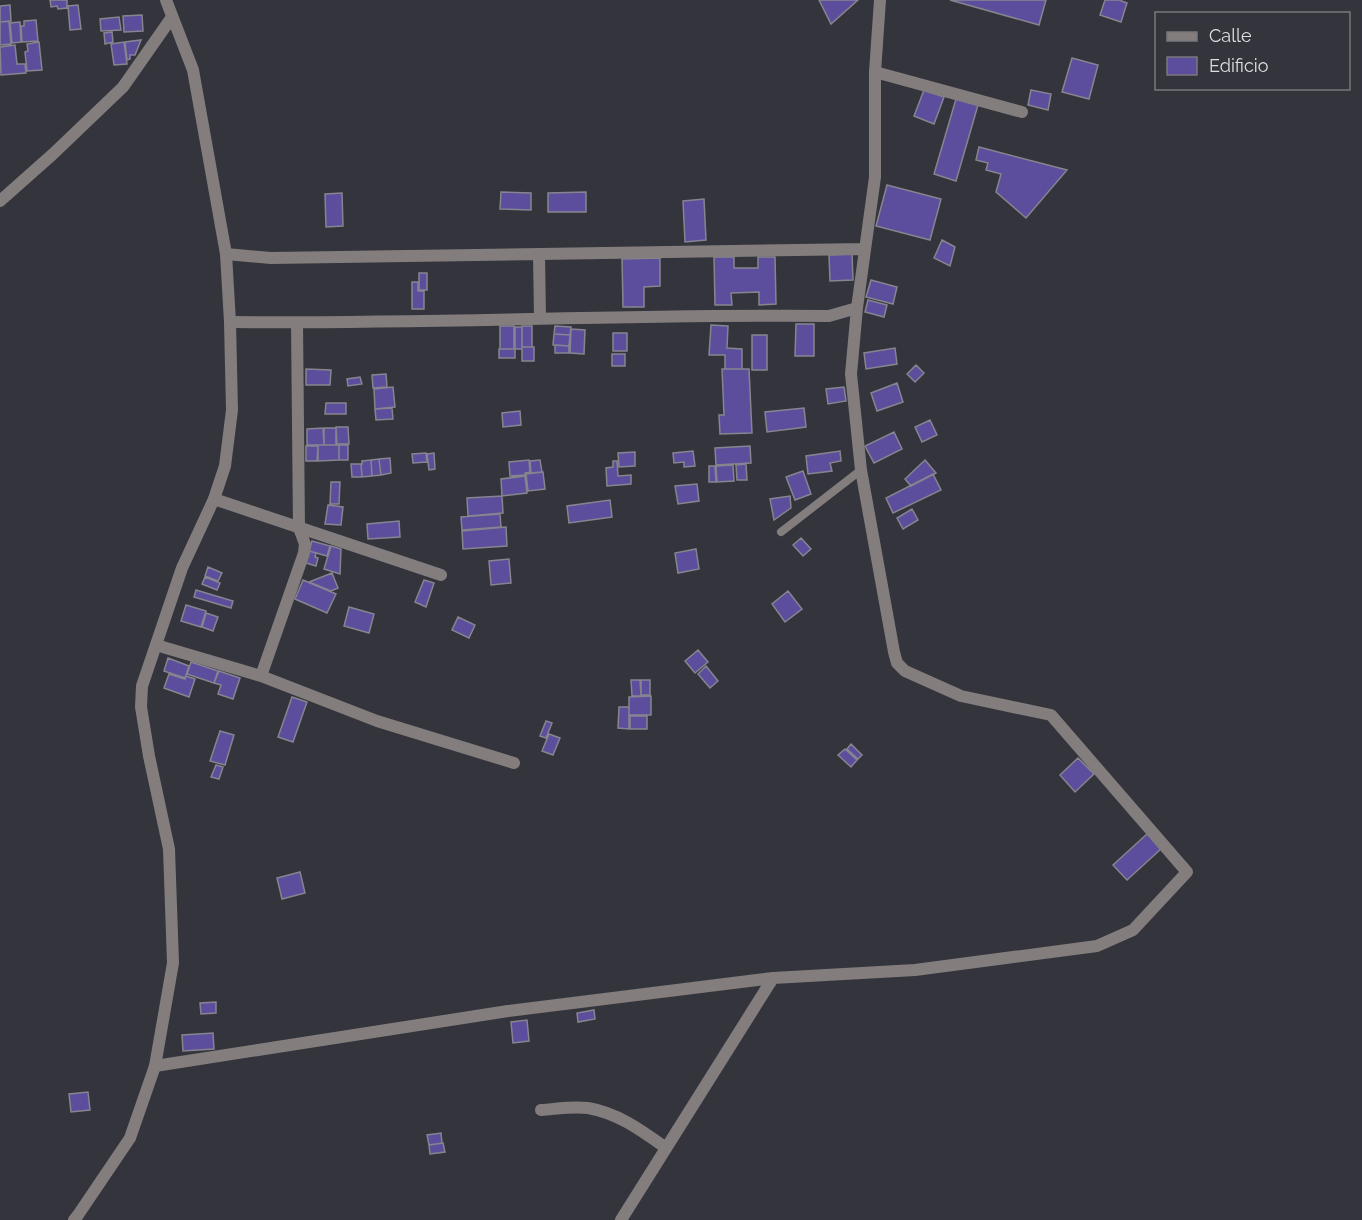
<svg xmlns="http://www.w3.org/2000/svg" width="1362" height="1220" font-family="Raleway,sans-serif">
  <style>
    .building { fill: #5c4e9d; stroke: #86858f; stroke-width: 1.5 }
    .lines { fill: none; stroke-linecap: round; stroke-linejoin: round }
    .service { stroke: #837e7d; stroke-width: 8 }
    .minor { stroke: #837e7d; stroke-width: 12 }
    .tertiary { stroke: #837e7d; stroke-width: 12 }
  </style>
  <rect width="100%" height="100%" fill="#33343c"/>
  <path class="building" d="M50,0H67V8L58,9L57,6L51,7Z
    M819,0H858L831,24Z
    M950,0H1046L1039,25Z
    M1105,0H1119L1127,3L1121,22L1100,15Z
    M10,5L11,21L0,22V6Z
    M78,5L81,29L70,30L68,6Z
    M142,15L143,31L124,32L123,16Z
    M119,17L121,30L101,31L100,19Z
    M36,20L38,41L22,42L21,26H24V21Z
    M9,21L11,44L0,45V22Z
    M20,22L21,42L12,43L10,23Z
    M112,32L113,42L105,44L104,33Z
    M141,40L135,55H130V59L127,60L125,42Z
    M39,42L42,70L27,71L25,52L28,51L27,44Z
    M124,42L127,64L114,65L111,44Z
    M15,45L17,64H25L26,73L1,75L0,47Z
    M1072,58L1098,65L1089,99L1062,92Z
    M924,90L944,97L934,124L914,116Z
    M1031,90L1051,94L1048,110L1028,105Z
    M956,99L978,105L956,181L934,174Z
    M979,147L1067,170L1026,218L996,192L1001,174L986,170L988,163L976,160Z
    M887,185L941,199L930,240L876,226Z
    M501,192L531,193V210L500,209Z
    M586,192V212H548V193Z
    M342,193L343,226L326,227L325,194Z
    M704,199L706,240L685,242L683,201Z
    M942,240L955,247L950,266L934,258Z
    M852,254L853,280L830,281L829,255Z
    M714,257H734V268H758V257H775L776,304L759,305V292L731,293L732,305H715Z
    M660,258V286L644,287V307H623L622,259Z
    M419,273H427V290H419Z
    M871,280L897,287L893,304L866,297Z
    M412,282H418V291H424V309H412Z
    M868,300L887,305L884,317L865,312Z
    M796,324H814V356H795Z
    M711,325L728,326L727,348L742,349V369H725V355H709Z
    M500,326H514V349H500Z
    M522,326H532V347H522Z
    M555,326L571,327L570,335L554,334Z
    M515,327H522V349H515Z
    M571,329L585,330L584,354L570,353Z
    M613,333H627V351H613Z
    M554,334L570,335L569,346L553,345Z
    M752,335H767V370H752Z
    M555,345L569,346V353H555Z
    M522,347H534V361H522Z
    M895,348L897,364L866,369L864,353Z
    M499,349H515V358H499Z
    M612,354H625V366H612Z
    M916,365L924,373L915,382L907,374Z
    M306,369L331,370L330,385H306Z
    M722,369H749L752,433L720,434L719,415H724Z
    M386,374L387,387L373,388L372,375Z
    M360,377L362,384L348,386L347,379Z
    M897,383L903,402L877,411L871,393Z
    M393,387L395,407L375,409L374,389Z
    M844,387L846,401L828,404L826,389Z
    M326,403H346V414H325Z
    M392,408L393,419L376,420L375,409Z
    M804,408L806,427L767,432L765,412Z
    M520,411L521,425L503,427L502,413Z
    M930,420L937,435L922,442L915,427Z
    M336,427H348L349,444H337Z
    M323,428L324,445H307V429Z
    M324,428H336V445H324Z
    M894,432L902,449L874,463L865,446Z
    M318,445H339V460L318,461Z
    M339,445H348V460H339Z
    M306,446H318L317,461H306Z
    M750,446L751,463L716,465L715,448Z
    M693,451L695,466L684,467V462L674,463L673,453Z
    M840,451L841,461L830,463L832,471L808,474L806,456Z
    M635,452V466L619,467L618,453Z
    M426,453L427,462L413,463L412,454Z
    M434,453L435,469L429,470L427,454Z
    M390,458L391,473L381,475L379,459Z
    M379,459L381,475L372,476L371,460Z
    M371,460L372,476L362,477L361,464H362V461Z
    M529,460L530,472L525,473V475L510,476L509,462Z
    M540,460L542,472L531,473L530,461Z
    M925,460L936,473L911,486L905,479Z
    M613,461H617L618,476L631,475V484L607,486L606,468L613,467Z
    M351,464H361L362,477H352Z
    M746,464L747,480H737L736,465Z
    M733,465L734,481L717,482L716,466Z
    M709,466H715L716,482H709Z
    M803,471L811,494L795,500L786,477Z
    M543,472L545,489L528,491L526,474Z
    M933,474L941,490L893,513L886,498Z
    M525,476L527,493L502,496L501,479Z
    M331,482H340L339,504H330Z
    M697,484L699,501L678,504L675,486Z
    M502,496L503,513L468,516L467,498Z
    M790,496L791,508L774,520L770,499Z
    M610,500L612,517L569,523L567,506Z
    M328,505L343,507L341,525L325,524Z
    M912,509L918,520L903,529L897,518Z
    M500,514L501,527L462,530L461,517Z
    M399,521L400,537L368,539L367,524Z
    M506,527L507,546L463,549L462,531Z
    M801,538L811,549L803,556L793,545Z
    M312,541L330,546L327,556L309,551Z
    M331,546L341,549L340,574L324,569Z
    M696,549L699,569L678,573L675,553Z
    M309,551L316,553L315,557L318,558L316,566L306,563Z
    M509,559L511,583L491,585L489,561Z
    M208,567L222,573L218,581L205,576Z
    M332,573L338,588L331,591L309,582Z
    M205,577L220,583L217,590L202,584Z
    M303,580L336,594L327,613L295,599Z
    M424,580L434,583L426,607L415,602Z
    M196,590L233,601L231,608L194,597Z
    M788,591L802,609L785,622L772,604Z
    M186,605L206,611L201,627L181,621Z
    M349,607L374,614L369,633L344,626Z
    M206,613L218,617L213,631L202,627Z
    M458,617L475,625L469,638L452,630Z
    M698,650L708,662L695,673L685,661Z
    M168,658L189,666L185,678L164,671Z
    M191,662L218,671L214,683L187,674Z
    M706,666L718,681L710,688L698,674Z
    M219,671L240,678L233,699L218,694L221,685L214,683Z
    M169,674L185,679L186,676L195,679L189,697L164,688Z
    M631,680H640L641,696H632Z
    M641,680H650V695H641Z
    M651,696V715H629V697Z
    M292,697L307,702L293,742L278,737Z
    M619,707H629V729L618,728Z
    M630,716H647V729H630Z
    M546,721L552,723L546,738L540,736Z
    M220,731L234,735L225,765L210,761Z
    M549,734L560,738L553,755L542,751Z
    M851,744L862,755L858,759L847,749Z
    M845,749L857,760L851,767L838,755Z
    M1078,758L1094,774L1075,792L1060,775Z
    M216,765L223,767L219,779L211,777Z
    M1148,833L1162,848L1127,880L1113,865Z
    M300,872L305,893L282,899L277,878Z
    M216,1002V1013L201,1014L200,1003Z
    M594,1010L595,1019L578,1022L577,1013Z
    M527,1020L529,1041L513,1043L511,1022Z
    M213,1033L214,1049L183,1051L182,1035Z
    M88,1092L90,1110L71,1112L69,1094Z
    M441,1133L442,1143L429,1145L427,1135Z
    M443,1143L445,1152L430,1154L429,1145Z"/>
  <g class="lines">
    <path class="service" d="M781,532L861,470"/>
    <path class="minor" d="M875,72L1022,112
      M0,201L53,154L123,87L172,17
      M226,254L271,258L865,249
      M539,254L540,318
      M230,322C430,324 630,314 829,316L857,308
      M214,499L441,575
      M156,645L261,676L377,721L514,763
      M261,676L304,553L305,544L299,528L297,323
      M155,1066L508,1011L773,978L915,970L1097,946L1133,930L1187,872L1051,715L961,696L905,671L897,663L894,652L861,470L851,374L857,308L875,177V72L880,0
      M541,1110C556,1109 572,1106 588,1108C618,1113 642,1131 666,1148
      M621,1220L773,978"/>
    <path class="tertiary" d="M74,1220L78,1215L130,1138L155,1066L173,963L169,849L149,756L141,707L142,686L182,568L214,499L225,466L232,410L230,322L226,254L193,70L166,0"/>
  </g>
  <rect x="1155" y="12" width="195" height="78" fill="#33343c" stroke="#77787e" stroke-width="1.5"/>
  <rect x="1167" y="32" width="30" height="9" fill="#837e7d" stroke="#77787e" stroke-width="1.5"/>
  <text x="1209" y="42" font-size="18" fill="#dddde2">Calle</text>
  <rect x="1167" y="57" width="30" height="18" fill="#5c4e9d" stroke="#77787e" stroke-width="1.5"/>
  <text x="1209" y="72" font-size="18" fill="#dddde2">Edificio</text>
</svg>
